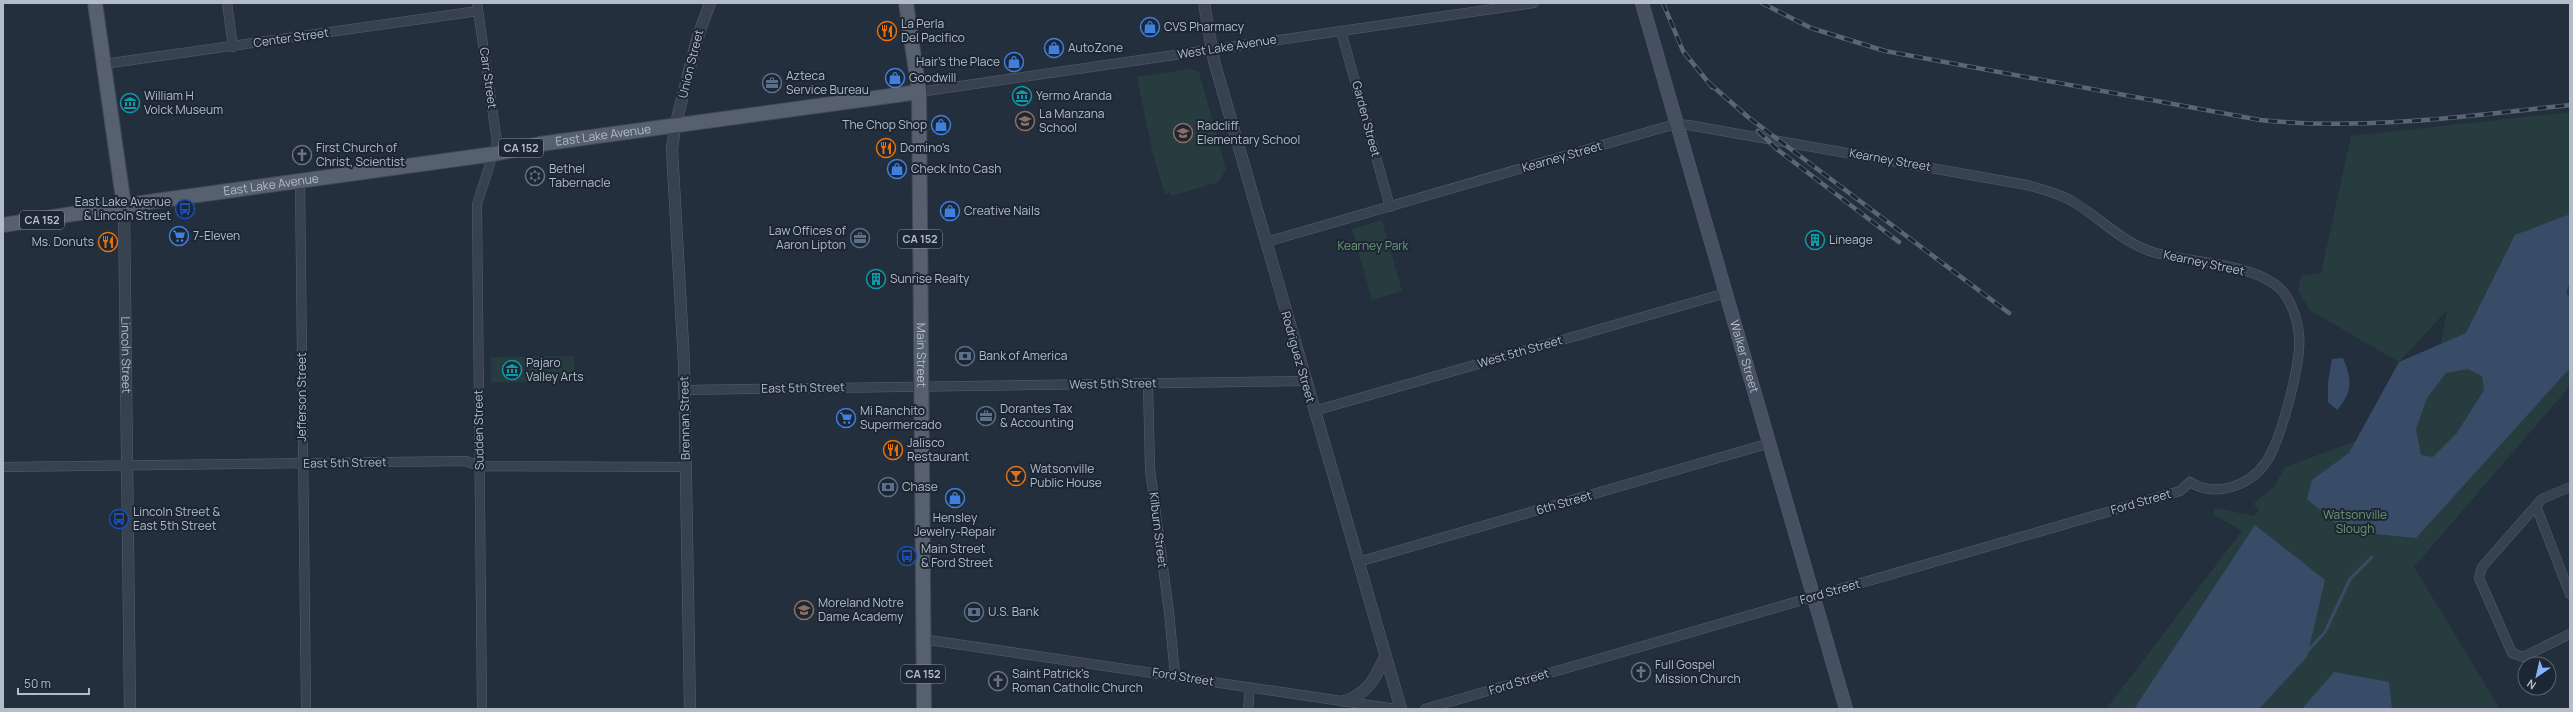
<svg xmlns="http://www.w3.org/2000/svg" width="2573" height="712" font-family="Manrope,sans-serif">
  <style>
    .green { fill: #263c3f }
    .water { fill: #394c67; fill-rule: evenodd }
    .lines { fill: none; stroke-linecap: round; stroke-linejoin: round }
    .stream { stroke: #394c67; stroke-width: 3 }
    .minor-casing { stroke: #565f6c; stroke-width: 10 }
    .tertiary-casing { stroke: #565f6c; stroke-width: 12 }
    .secondary-casing { stroke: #565f6c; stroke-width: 14 }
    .primary-casing { stroke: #414a57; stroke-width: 16 }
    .minor { stroke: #38414e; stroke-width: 9 }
    .tertiary { stroke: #38414e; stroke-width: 11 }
    .secondary { stroke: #465061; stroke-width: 13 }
    .primary { stroke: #56606e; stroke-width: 14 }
    .rail-casing { stroke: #5a6575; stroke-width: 4.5 }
    .rail { stroke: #1d2633; stroke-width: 3; stroke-dasharray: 9; stroke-linecap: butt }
    .labels { text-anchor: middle; stroke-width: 4; stroke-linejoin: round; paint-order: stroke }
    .shield { fill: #1d2633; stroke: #878f9c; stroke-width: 1 }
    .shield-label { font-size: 11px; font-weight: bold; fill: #b4bcc9 }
    .poi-label { font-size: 12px; fill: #b4bcc9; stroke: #1d2633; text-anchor: start }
    .street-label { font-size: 12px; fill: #b4bcc9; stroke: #1d2633 }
    .park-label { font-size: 12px; fill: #6b9a76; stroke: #1d2633 }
  </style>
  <rect width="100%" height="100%" fill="#242f3e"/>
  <path class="green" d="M1190,69L1199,72L1226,169L1219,182L1171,196L1170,192L1165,194L1152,150L1137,77Z
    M2570,112V214L2567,215H2570V386L2414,567L2500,709H2106L2242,531L2213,514L2215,508L2254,516L2259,509L2253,504L2274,487L2285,467L2367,437L2399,398L2432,394L2447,310L2399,362L2311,311L2298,292L2301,276L2321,273L2351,136Z
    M1382,220L1402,291L1372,300L1352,229Z
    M574,356L575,382H491V357Z"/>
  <path class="water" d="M2570,214V283L2566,292L2570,299V368L2416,538L2345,531L2307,499L2312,480L2349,453L2399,362L2466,333L2515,235ZM2468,369L2482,376L2484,390L2457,433L2433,457L2421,455L2416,429L2427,398L2446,373Z
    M2343,358C2352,380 2353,391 2337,410L2328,402V382L2332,359Z
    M2255,525L2325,580L2307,657L2259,709H2134Z
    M2334,672L2389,682L2392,709H2302Z"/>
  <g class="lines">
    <path class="stream" d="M2305,654L2325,632L2350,579L2372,557"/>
    <defs>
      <path id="minor" d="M227,3L233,47
        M477,3L497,142L477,204L482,709
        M1341,31L1390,207
        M104,64L478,11
        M919,92L1534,3
        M300,181L306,709
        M1266,242L1665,127L1676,124L1688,125L2027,185C2042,189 2058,193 2072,201C2101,218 2123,244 2156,253C2192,263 2260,263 2284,293C2292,304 2298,321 2299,335C2302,361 2281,440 2266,462C2250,486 2215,498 2190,482L2180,491L1425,709
        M1148,384L1150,469L1169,612L1175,675
        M685,390L1305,381
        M1314,411L1726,293
        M3,467L466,461L479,466L686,467
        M2570,487L2542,499L2482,567L2479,578L2512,653L2523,657L2570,634
        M2536,506L2570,594
        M1358,562L1770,443
        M922,639L1396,709
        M1248,709L1250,687"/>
      <g id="tertiary">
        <path d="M1204,3L1214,61L1401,709"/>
        <path id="s1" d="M124,206L130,709"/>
        <path d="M1345,701C1368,693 1375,679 1385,657"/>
        <path d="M690,709L684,363L672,149L675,127L697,39L710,3"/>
      </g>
      <g id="secondary">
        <path id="s2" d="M1642,3L1846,709"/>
      </g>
      <g id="primary">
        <path d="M95,3L124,206"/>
        <path id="s3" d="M906,3L919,92L924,709"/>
        <path id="s4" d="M3,225L155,201L494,154L540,144L919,92"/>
      </g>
    </defs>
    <use href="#minor" class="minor-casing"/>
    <use href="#tertiary" class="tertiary-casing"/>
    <use href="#secondary" class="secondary-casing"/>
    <use href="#primary" class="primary-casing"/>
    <use href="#minor" class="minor"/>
    <use href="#tertiary" class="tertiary"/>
    <use href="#secondary" class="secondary"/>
    <use href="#primary" class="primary"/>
    <defs>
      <path id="rail" d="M1663,3L1683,51L1712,87
        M1762,3L1811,28L1885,51L2260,120C2363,131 2467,116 2570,105
        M1709,83L1748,117L2009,313
        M1758,131L1778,150L1899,242"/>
    </defs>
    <use href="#rail" class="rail-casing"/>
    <use href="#rail" class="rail"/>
  </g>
  <defs>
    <symbol id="shop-ring" viewBox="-11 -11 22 22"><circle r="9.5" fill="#1d2633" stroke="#3f7fe0" stroke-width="1.5"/><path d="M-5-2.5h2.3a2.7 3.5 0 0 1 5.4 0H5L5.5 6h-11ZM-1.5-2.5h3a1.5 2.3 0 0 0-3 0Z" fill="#3f7fe0"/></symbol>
    <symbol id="restaurant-ring" viewBox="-11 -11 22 22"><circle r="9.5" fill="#1d2633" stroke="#e8710a" stroke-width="1.5"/><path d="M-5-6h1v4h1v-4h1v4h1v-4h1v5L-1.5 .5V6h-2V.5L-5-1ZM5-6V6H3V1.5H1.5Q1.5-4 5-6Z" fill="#e8710a"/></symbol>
    <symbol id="office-ring" viewBox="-11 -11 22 22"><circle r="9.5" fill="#1d2633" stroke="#5c6f8a" stroke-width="1.5"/><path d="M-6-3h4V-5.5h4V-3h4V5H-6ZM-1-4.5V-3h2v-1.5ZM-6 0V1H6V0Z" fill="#5c6f8a"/></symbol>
    <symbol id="museum-ring" viewBox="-11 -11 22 22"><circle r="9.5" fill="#1d2633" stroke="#0f9aa8" stroke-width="1.5"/><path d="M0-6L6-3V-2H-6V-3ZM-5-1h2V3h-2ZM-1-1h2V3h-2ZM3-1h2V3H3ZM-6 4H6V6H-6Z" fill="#0f9aa8"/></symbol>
    <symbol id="school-ring" viewBox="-11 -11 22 22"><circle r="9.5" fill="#1d2633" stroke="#8d6e63" stroke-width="1.5"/><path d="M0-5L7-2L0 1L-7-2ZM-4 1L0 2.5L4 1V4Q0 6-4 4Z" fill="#8d6e63"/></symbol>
    <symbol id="church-ring" viewBox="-11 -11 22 22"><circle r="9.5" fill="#1d2633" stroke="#6b7280" stroke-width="1.5"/><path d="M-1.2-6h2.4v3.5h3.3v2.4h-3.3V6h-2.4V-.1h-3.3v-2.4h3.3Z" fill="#6b7280"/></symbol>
    <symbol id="synagogue-ring" viewBox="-11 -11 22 22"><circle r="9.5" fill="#1d2633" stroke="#6b7280" stroke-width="1.5"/><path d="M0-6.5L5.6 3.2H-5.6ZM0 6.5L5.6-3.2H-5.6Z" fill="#6b7280"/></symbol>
    <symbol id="bus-ring" viewBox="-11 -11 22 22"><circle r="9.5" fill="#1d2633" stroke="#1a4fb4" stroke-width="1.5"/><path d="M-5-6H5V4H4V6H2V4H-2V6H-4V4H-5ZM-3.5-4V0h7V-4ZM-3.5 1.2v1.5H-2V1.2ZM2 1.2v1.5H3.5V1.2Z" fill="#1a4fb4"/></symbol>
    <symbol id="supermarket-ring" viewBox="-11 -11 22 22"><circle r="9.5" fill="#1d2633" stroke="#3f7fe0" stroke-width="1.5"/><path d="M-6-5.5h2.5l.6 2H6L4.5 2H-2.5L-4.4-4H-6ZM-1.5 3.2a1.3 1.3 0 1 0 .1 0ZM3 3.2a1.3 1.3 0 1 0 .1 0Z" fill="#3f7fe0"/></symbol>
    <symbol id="building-ring" viewBox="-11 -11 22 22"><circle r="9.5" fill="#1d2633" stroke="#0f9aa8" stroke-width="1.5"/><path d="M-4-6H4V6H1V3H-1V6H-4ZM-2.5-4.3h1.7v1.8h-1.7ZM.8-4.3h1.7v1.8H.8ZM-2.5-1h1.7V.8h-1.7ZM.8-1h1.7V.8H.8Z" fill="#0f9aa8"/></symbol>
    <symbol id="bank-ring" viewBox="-11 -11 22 22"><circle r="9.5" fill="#1d2633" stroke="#5c6f8a" stroke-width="1.5"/><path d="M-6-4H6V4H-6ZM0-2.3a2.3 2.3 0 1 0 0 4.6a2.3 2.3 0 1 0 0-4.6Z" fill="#5c6f8a"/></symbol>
    <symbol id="bar-ring" viewBox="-11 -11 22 22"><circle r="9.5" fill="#1d2633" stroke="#e8710a" stroke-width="1.5"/><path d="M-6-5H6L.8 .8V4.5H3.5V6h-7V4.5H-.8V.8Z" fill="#e8710a"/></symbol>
  </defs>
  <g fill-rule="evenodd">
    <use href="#shop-ring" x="1139" y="16" width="22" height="22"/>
    <use href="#restaurant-ring" x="876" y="20" width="22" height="22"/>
    <use href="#shop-ring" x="1043" y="37" width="22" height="22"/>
    <use href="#shop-ring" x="1003" y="51" width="22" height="22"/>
    <use href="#shop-ring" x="884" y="67" width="22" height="22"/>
    <use href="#office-ring" x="761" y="72" width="22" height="22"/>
    <use href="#museum-ring" x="1011" y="85" width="22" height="22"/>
    <use href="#museum-ring" x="119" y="92" width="22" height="22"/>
    <use href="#school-ring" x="1014" y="110" width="22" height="22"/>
    <use href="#shop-ring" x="930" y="114" width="22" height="22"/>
    <use href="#school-ring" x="1172" y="122" width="22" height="22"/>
    <use href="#restaurant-ring" x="875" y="137" width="22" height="22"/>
    <use href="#church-ring" x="291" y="144" width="22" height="22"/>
    <use href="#shop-ring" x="886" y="158" width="22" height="22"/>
    <use href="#synagogue-ring" x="524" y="165" width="22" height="22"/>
    <use href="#bus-ring" x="174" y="198" width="22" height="22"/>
    <use href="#shop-ring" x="939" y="200" width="22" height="22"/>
    <use href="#supermarket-ring" x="168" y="225" width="22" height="22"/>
    <use href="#office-ring" x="849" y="227" width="22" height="22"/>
    <use href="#building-ring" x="1804" y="229" width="22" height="22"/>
    <use href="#restaurant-ring" x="97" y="231" width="22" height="22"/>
    <use href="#building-ring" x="865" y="268" width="22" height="22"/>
    <use href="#bank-ring" x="954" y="345" width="22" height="22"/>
    <use href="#museum-ring" x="501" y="359" width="22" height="22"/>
    <use href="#office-ring" x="975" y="405" width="22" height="22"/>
    <use href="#supermarket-ring" x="835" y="407" width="22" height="22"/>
    <use href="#restaurant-ring" x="882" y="439" width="22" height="22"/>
    <use href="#bar-ring" x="1005" y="465" width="22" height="22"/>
    <use href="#bank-ring" x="877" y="476" width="22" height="22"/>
    <use href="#shop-ring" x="944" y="487" width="22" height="22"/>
    <use href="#bus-ring" x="108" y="508" width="22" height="22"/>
    <use href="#bus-ring" x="896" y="545" width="22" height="22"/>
    <use href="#school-ring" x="793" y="599" width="22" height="22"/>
    <use href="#bank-ring" x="963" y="601" width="22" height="22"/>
    <use href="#church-ring" x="1630" y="661" width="22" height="22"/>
    <use href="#church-ring" x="987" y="670" width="22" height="22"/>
  </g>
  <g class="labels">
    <g class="shield">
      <rect x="499" y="139" width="44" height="18" rx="3"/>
      <rect x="20" y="211" width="44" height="18" rx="3"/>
      <rect x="898" y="230" width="44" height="18" rx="3"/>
      <rect x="901" y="665" width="44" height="18" rx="3"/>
    </g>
    <g class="shield-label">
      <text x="521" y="152">CA 152</text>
      <text x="42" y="224">CA 152</text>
      <text x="920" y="243">CA 152</text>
      <text x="923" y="678">CA 152</text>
    </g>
    <g class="poi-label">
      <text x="901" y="28">La Perla<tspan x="901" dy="14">Del Pacifico</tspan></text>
      <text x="1164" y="31">CVS Pharmacy</text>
      <text x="1068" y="52">AutoZone</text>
      <text x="1000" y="66" text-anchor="end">Hair’s the Place</text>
      <text x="786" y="80">Azteca<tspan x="786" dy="14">Service Bureau</tspan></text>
      <text x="909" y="82">Goodwill</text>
      <text x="144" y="100">William H<tspan x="144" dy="14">Volck Museum</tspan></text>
      <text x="1036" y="100">Yermo Aranda</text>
      <text x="1039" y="118">La Manzana<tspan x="1039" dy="14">School</tspan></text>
      <text x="927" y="129" text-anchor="end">The Chop Shop</text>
      <text x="1197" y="130">Radcliff<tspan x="1197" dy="14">Elementary School</tspan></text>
      <text x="316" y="152">First Church of<tspan x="316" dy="14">Christ, Scientist</tspan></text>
      <text x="900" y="152">Domino's</text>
      <text x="549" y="173">Bethel<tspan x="549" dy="14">Tabernacle</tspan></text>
      <text x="911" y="173">Check Into Cash</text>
      <text x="171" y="206" text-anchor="end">East Lake Avenue<tspan x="171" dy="14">&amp; Lincoln Street</tspan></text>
      <text x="964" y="215">Creative Nails</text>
      <text x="846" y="235" text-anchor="end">Law Offices of<tspan x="846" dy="14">Aaron Lipton</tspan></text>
      <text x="193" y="240">7-Eleven</text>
      <text x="1829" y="244">Lineage</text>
      <text x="94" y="246" text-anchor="end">Ms. Donuts</text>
      <text x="890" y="283">Sunrise Realty</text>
      <text x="979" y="360">Bank of America</text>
      <text x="526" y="367">Pajaro<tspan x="526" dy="14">Valley Arts</tspan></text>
      <text x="1000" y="413">Dorantes Tax<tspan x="1000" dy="14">&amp; Accounting</tspan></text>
      <text x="860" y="415">Mi Ranchito<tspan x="860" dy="14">Supermercado</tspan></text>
      <text x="907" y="447">Jalisco<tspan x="907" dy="14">Restaurant</tspan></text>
      <text x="1030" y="473">Watsonville<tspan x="1030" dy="14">Public House</tspan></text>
      <text x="902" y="491">Chase</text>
      <text x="133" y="516">Lincoln Street &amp;<tspan x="133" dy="14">East 5th Street</tspan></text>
      <text x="955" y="522" text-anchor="middle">Hensley<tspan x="955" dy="14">Jewelry-Repair</tspan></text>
      <text x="921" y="553">Main Street<tspan x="921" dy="14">&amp; Ford Street</tspan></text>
      <text x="818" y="607">Moreland Notre<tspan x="818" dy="14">Dame Academy</tspan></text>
      <text x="988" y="616">U.S. Bank</text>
      <text x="1655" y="669">Full Gospel<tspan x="1655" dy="14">Mission Church</tspan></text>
      <text x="1012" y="678">Saint Patrick's<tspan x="1012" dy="14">Roman Catholic Church</tspan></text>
    </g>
    <g class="street-label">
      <text transform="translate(291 38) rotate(-8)" y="4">Center Street</text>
      <text transform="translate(1227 47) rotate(-9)" y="4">West Lake Avenue</text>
      <text transform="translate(691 64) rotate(-76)" y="4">Union Street</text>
      <text transform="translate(488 78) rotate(82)" y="4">Carr Street</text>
      <text transform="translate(1366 119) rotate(75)" y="4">Garden Street</text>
      <text dy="4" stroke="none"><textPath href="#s4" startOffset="607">East Lake Avenue</textPath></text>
      <text transform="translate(1562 157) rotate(-16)" y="4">Kearney Street</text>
      <text transform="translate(1890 160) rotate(10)" y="4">Kearney Street</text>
      <text dy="4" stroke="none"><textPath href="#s4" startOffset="271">East Lake Avenue</textPath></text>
      <text transform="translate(2204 263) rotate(12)" y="4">Kearney Street</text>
      <text transform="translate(1520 352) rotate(-16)" y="4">West 5th Street</text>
      <text dy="4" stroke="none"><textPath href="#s1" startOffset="149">Lincoln Street</textPath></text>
      <text dy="4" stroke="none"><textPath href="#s3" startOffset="353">Main Street</textPath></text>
      <text dy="4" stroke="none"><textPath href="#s2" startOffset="368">Walker Street</textPath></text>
      <text transform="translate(1298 357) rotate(74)" y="4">Rodriguez Street</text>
      <text transform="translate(1113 384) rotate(-1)" y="4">West 5th Street</text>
      <text transform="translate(803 388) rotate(-1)" y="4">East 5th Street</text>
      <text transform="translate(302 397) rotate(-90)" y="4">Jefferson Street</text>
      <text transform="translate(685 418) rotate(-91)" y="4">Brennan Street</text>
      <text transform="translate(479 430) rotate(-91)" y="4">Sudden Street</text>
      <text transform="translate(345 463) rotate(-1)" y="4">East 5th Street</text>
      <text transform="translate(2141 502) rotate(-16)" y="4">Ford Street</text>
      <text transform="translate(1564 503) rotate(-16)" y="4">6th Street</text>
      <text transform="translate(1158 530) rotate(83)" y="4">Kilburn Street</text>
      <text transform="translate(1830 592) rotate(-16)" y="4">Ford Street</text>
      <text transform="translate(1183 677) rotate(9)" y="4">Ford Street</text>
      <text transform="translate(1519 682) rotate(-17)" y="4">Ford Street</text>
    </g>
    <g class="park-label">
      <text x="1373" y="250">Kearney Park</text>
      <text x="2355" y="519">Watsonville<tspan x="2355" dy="14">Slough</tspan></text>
    </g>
  </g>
  <rect width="2573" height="712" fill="none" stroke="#b4bcc9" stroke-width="8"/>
  <g transform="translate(2537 676) rotate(214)"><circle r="19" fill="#1d2633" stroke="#59626f"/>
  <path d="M0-3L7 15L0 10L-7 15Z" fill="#8ab4f8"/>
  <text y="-6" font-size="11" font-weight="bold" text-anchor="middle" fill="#b4bcc9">N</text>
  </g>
  <path d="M18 688v6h71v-6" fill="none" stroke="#b4bcc9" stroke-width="2"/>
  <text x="24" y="688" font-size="12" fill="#b4bcc9" stroke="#1d2633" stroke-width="3" paint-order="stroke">50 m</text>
</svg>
